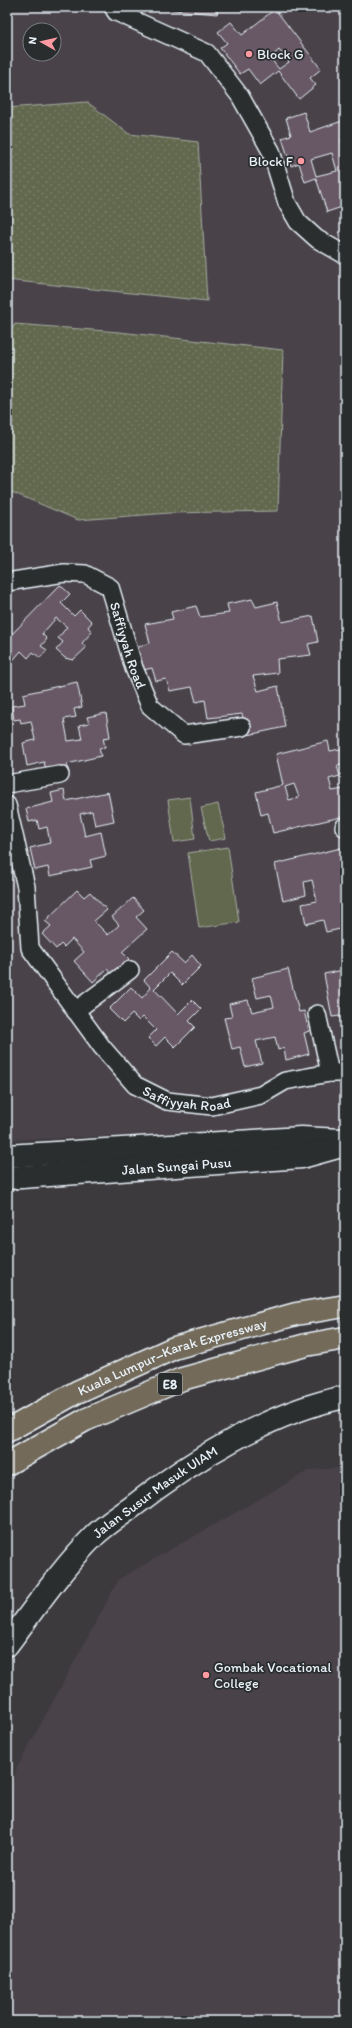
<svg xmlns="http://www.w3.org/2000/svg" width="352" height="2028" font-family="Itim,sans-serif">
  <style>
    .built { fill: #4a434a; fill-rule: evenodd }
    .grass { fill: #62674d; stroke: #a5aca2 }
    .park { fill: url(#park-dots); stroke: #a5aca2 }
    .building { fill: #685965; stroke: #e8f1f8; fill-rule: evenodd }
    .lines { fill: none; stroke-linecap: round; stroke-linejoin: round }
    .minor-casing { stroke: #e8f1f8; stroke-width: 20 }
    .secondary-casing { stroke: #e8f1f8; stroke-width: 25 }
    .motorway-casing { stroke: #e8f1f8; stroke-width: 25 }
    .minor { stroke: #2a2d2e; stroke-width: 17 }
    .secondary { stroke: #2a2d2e; stroke-width: 22 }
    .motorway { stroke: #736b5a; stroke-width: 22 }
    .poi-dot { fill: #ff9aa2; stroke: #2a2d2e; stroke-width: 1.5 }
    .labels { text-anchor: middle; stroke-width: 3.5; stroke-linejoin: round; paint-order: stroke }
    .shield { fill: #2a2d2e; stroke: #afb6bb; stroke-width: 1 }
    .shield-label { font-size: 13px; font-weight: bold; fill: #e8f1f8 }
    .poi-label { font-size: 14px; fill: #e8f1f8; stroke: #2a2d2e; text-anchor: start }
    .street-label { font-size: 14px; fill: #e8f1f8; stroke: #2a2d2e }
  </style>
  <defs>
    <pattern id="park-dots" width="8" height="8" patternUnits="userSpaceOnUse"><rect width="8" height="8" fill="#62674d"/><path d="M2 2h.1M6 6h.1" fill="none" stroke="#787d67" stroke-width="1.8" stroke-linecap="round"/></pattern>
  </defs>
  <rect width="100%" height="100%" fill="#3d3a3e"/>
  <filter id="ink" filterUnits="userSpaceOnUse"><feTurbulence type="fractalNoise" baseFrequency=".025" numOctaves="2"/><feDisplacementMap in="SourceGraphic" scale="8" xChannelSelector="R" yChannelSelector="G"/><feConvolveMatrix kernelMatrix="1 2 1 2 8 2 1 2 1" color-interpolation-filters="sRGB"/></filter>
  <g filter="url(#ink)">
    <path class="built" d="M7,7H345V1126L311,1129L7,1140ZM30,30H54V54H30Z
      M345,1468V2021H7V1805L16,1770L119,1579L310,1470Z"/>
    <path class="grass" d="M190,797L195,839L174,842L168,800Z
      M218,804L226,838L209,841L201,808Z
      M228,847L239,922L199,928L188,853Z"/>
    <path class="park" d="M87,102L129,134L198,142L207,301L7,280V108Z
      M15,324L119,332L283,350L278,511L169,513L78,520L7,490V337Z"/>
    <path class="building" d="M144,7H218L217,14Z
      M275,9L321,69L310,78L316,85L299,99L278,71L260,85L248,69L240,74L220,48L227,43L218,32L231,22L242,35ZM279,50L289,62L279,69L270,58Z
      M304,112L310,132L345,120V139L341,140L345,152V206L327,212L316,178L305,182L299,163L291,166L282,138L291,135L286,118ZM332,153L337,171L316,176L311,159Z
      M60,585L70,594L61,603L74,616L80,610L92,622L88,627L92,632L82,643L86,648L73,660L65,658L56,650L63,642L58,638L67,627L56,618L42,634L47,639L41,646L47,650L40,658L33,652L28,658L21,651L7,667V633L10,636Z
      M252,599L256,607L277,602L282,622L313,616L318,642L308,644L311,655L277,659L278,673L253,676L258,691L278,686L285,727L248,735L242,714L208,718L205,700L196,702L192,687L170,691L166,679L156,681L152,668L139,671L133,649L150,643L145,624L173,619L171,612L196,606L200,617L229,613L227,604Z
      M77,682L82,707L74,709L76,717L64,719L68,741L82,739L79,725L89,723L87,717L106,713L110,737L103,738L105,747L99,748L101,756L67,764L68,770L47,775L44,762L27,766L23,743L35,740L31,721L21,723L20,719L14,720L12,706L25,704L23,694Z
      M328,741L330,751L345,748V764L337,766L340,776L329,779L332,791L344,789L345,816L273,833L268,813L261,815L256,792L283,785L276,754ZM294,784L299,797L289,800L285,787Z
      M64,790L66,801L108,792L114,821L95,825L92,811L80,814L85,836L101,832L106,856L90,860L92,867L50,876L48,867L35,870L30,848L50,843L47,827L39,829L37,820L29,822L26,809L53,802L51,793Z
      M345,847V928L326,932L323,920L306,924L302,904L317,901L312,880L304,882L306,895L283,901L275,864Z
      M77,890L84,897L90,892L107,910L94,921L108,935L119,925L112,917L133,898L144,910L136,917L147,929L122,952L129,959L112,975L107,969L93,982L74,961L84,952L72,939L64,947L61,944L56,949L42,934L51,926L45,921Z
      M172,952L184,963L192,955L201,966L182,985L170,973L154,989L178,1014L192,1000L201,1009L189,1021L195,1027L175,1047L165,1037L156,1046L148,1038L156,1030L143,1017L139,1021L132,1014L123,1023L109,1009L131,987L142,998L151,988L144,980Z
      M345,961V1049L343,1050L341,1038L344,1037L340,1016L332,1017L324,974L343,970L341,962Z
      M288,969L299,1012L304,1011L309,1031L304,1033L309,1054L286,1060L284,1048L278,1050L275,1037L256,1041L262,1063L245,1067L240,1047L232,1049L224,1018L232,1017L229,1004L248,1000L252,1012L274,1007L271,995L257,998L252,978Z"/>
    <g class="lines">
      <defs>
        <g id="minor">
          <path d="M113,7L116,12L207,53L240,96L271,151L287,203L298,222L317,239L345,255"/>
          <path id="s1" d="M7,582L64,573L85,574L110,587L134,668L150,706L184,735L242,727"/>
          <path d="M7,784L60,775"/>
          <path id="s2" d="M7,805L26,887L30,948L102,1047L135,1085L167,1101L212,1106L261,1095L285,1081L330,1073H345"/>
          <path d="M344,827H345"/>
          <path d="M75,1011L130,970"/>
          <path d="M317,1014L330,1073"/>
        </g>
        <g id="secondary">
          <path d="M7,1156L301,1138L341,1140"/>
          <path id="s3" d="M7,1178L302,1157L345,1145"/>
          <path id="s4" d="M7,1645C34,1609 62,1568 94,1536C105,1525 120,1516 132,1507C192,1460 270,1412 345,1397"/>
        </g>
        <g id="motorway">
          <path id="s5" d="M7,1431L77,1392L174,1348L296,1314L345,1306"/>
          <path d="M7,1464L85,1420L182,1379L306,1345L345,1338"/>
        </g>
      </defs>
      <use href="#minor" class="minor-casing"/>
      <use href="#secondary" class="secondary-casing"/>
      <use href="#motorway" class="motorway-casing"/>
      <use href="#minor" class="minor"/>
      <use href="#secondary" class="secondary"/>
      <use href="#motorway" class="motorway"/>
    </g>
  </g>
  <g class="poi-dot">
    <circle cx="249" cy="54" r="4"/>
    <circle cx="301" cy="161" r="4"/>
    <circle cx="206" cy="1675" r="4"/>
  </g>
  <g class="labels">
    <rect class="shield" x="158" y="1373" width="24" height="22" rx="3"/>
    <g class="shield-label">
      <text x="170" y="1389">E8</text>
    </g>
    <g class="poi-label">
      <text x="257" y="59">Block G</text>
      <text x="293" y="166" text-anchor="end">Block F</text>
      <text x="214" y="1672">Gombak Vocational<tspan x="214" dy="16">College</tspan></text>
    </g>
    <g class="street-label">
      <text dy="5" stroke="none"><textPath href="#s1" startOffset="168">Saffiyyah Road</textPath></text>
      <text dy="5" stroke="none"><textPath href="#s2" startOffset="373">Saffiyyah Road</textPath></text>
      <text dy="5" stroke="none"><textPath href="#s3" startOffset="170">Jalan Sungai Pusu</textPath></text>
      <text dy="5" stroke="none"><textPath href="#s5" startOffset="182">Kuala Lumpur–Karak Expressway</textPath></text>
      <text dy="5" stroke="none"><textPath href="#s4" startOffset="215">Jalan Susur Masuk UIAM</textPath></text>
    </g>
  </g>
  <rect width="352" height="2028" fill="none" stroke="#2a2d2e" stroke-width="24"/>
  <rect x="12" y="12" width="328" height="2004" fill="none" stroke="#e8f1f8" stroke-width="1.5" filter="url(#ink)"/>
  <g transform="translate(42 42) rotate(278)"><circle r="19" fill="#2a2d2e" stroke="#767b7f"/>
  <path d="M0-3L7 15L0 10L-7 15Z" fill="#ff9aa2"/>
  <text y="-6" font-size="11" font-weight="bold" text-anchor="middle" fill="#e8f1f8">N</text>
  </g>
</svg>
